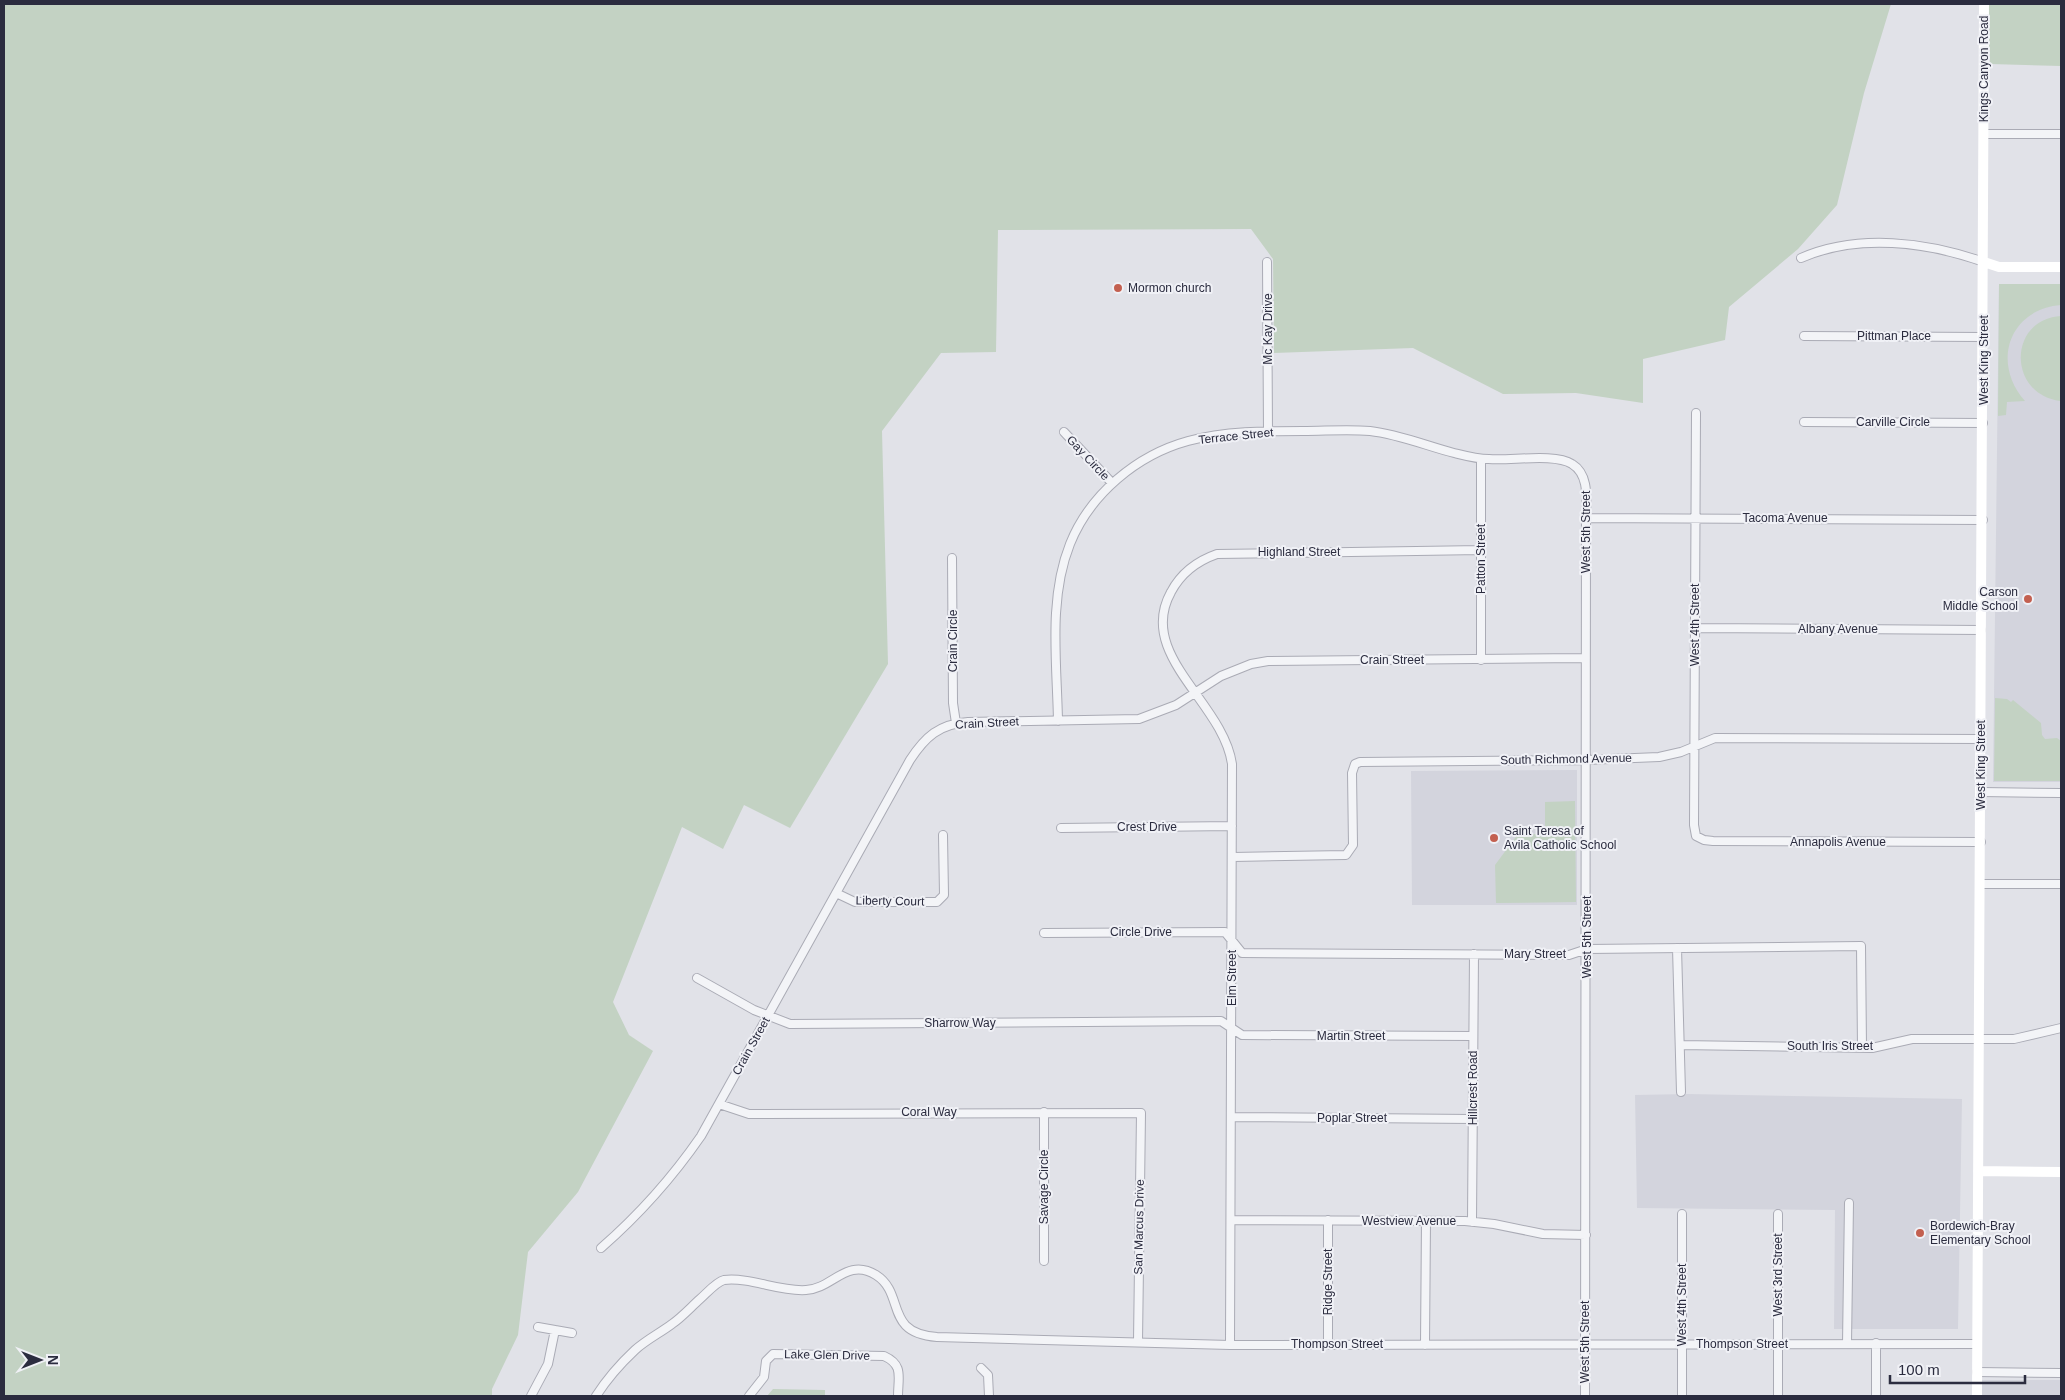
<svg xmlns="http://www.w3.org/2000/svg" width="2065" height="1400" font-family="Arial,sans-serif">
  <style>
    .built { fill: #d3d4dd }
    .green { fill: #c3d2c3 }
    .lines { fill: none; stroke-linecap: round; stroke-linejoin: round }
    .street-casing { stroke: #aaabb5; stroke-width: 10 }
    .street { stroke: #f3f4f7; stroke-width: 8 }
    .secondary { stroke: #fff; stroke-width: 10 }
    .poi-dot { fill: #c36050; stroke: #f0f1f6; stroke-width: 2 }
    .labels { text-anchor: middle; stroke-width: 4; stroke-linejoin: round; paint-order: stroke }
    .street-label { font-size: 12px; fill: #2b2c3f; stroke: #f0f1f6 }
    .poi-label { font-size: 12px; fill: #2b2c3f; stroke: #f0f1f6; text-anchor: start }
  </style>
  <rect width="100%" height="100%" fill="#e1e2e8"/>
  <path class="built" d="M1999,284H2061V782H1993Z
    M1577,770V905H1412L1411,771Z
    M1688,1094L1962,1099L1958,1329H1834L1835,1210L1637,1208L1635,1095Z
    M1977,1380H2061V1396H1977Z"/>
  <path class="green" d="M4,4H1891L1864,93L1837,205L1798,249L1729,307L1725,340L1643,359V403L1576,393L1503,394L1413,348L1274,353L1273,259L1251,229L998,230L996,352L941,353L882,431L888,664L790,828L744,805L723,849L682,827L613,1002L629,1035L653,1051L578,1192L528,1252L518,1335L492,1389V1396H4Z
    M1987,4H2061V66L1990,64Z
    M1999,284H2061V305C2009,309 1991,363 2025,401L2007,402L2006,415L1998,416Z
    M2061,316V401H2060C2007,394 2008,319 2061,316Z
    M1995,698L2007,699L2011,702L2013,700L2041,723L2042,735L2045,739L2057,738L2061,741V781H1994Z
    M1575,801L1576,902L1496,903L1495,865L1518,834H1545V802Z
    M773,1389L825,1390V1396H767Z"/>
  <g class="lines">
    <defs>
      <path id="street" d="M1985,134H2061
        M1801,258C1858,233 1927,242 1984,262
        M1267,262L1268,432
        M1804,336L1984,337
        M1696,413L1694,825L1696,836L1704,840L1713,841L1981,842
        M1804,422L1983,423
        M1064,432L1112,483
        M1481,459V660
        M1586,518L1983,520
        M952,558L953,703L956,723
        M1695,628L1981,630
        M1058,721C1057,663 1048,599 1070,544C1090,494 1137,455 1188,441C1225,431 1265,431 1303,431C1325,431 1348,429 1370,431C1398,434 1427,446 1454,453C1466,456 1477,459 1489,459C1510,461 1555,453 1572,464C1590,475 1586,500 1586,518L1585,1396
        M1981,792L2061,793
        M1061,828L1232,826
        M1233,857L1346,855L1353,845L1352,773L1355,764L1360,762L1586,760L1659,757L1681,752L1715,738L1981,739
        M1981,884H2061
        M836,893L855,902H937L944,895L943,835
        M1044,933L1225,932L1242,953L1569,955L1587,949L1861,946L1862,1048
        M1677,948L1681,1092
        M697,978L754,1010L790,1024L1221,1021L1242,1035L1473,1036
        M1680,1045L1872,1048L1912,1039H2014L2061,1028
        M719,1104L749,1114L1141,1113L1138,1342
        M1044,1112V1261
        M1231,1117L1472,1119
        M1778,1214V1396
        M1231,1220L1465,1221L1494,1224L1543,1234L1586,1235
        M1472,1222L1474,954
        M601,1248C640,1214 672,1178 701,1136L910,760C925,737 939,724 968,722L1139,719L1176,705L1221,676L1251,664L1268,661L1585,658
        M538,1327L572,1333
        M1328,1344V1220
        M1847,1344L1849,1203
        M1230,1345L1232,764C1223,702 1136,655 1171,592C1181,573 1197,561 1217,554L1481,550
        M1425,1345L1426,1221
        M981,1368L988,1375L989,1396
        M1977,1372L2061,1373
        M531,1396L548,1364L555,1330
        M596,1396C607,1379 620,1364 635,1350C646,1340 660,1333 672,1324C682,1317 691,1307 700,1299C707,1293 716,1282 724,1280C751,1277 779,1292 806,1290C832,1289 847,1257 876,1275C906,1294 883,1333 937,1337L1230,1345L1977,1344
        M749,1396L764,1377L766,1361L773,1354L884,1356C904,1365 898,1377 898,1396
        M1682,1396V1214
        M1876,1396V1343"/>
    </defs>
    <use href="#street" class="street-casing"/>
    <use href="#street" class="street"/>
    <path class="secondary" d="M1984,262L1999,267H2061
      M1978,1171L2061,1172
      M1977,1396L1984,4"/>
  </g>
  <g class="poi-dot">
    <circle cx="1118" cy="288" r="5"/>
    <circle cx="2028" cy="599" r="5"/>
    <circle cx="1494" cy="838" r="5"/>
    <circle cx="1920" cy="1233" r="5"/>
  </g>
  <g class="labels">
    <g class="street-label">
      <text transform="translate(1984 69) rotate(-90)" y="4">Kings Canyon Road</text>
      <text transform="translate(1268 329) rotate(-90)" y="4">Mc Kay Drive</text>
      <text x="1894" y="340">Pittman Place</text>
      <text transform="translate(1984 360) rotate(-90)" y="4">West King Street</text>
      <text x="1893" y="426">Carville Circle</text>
      <text transform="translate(1236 436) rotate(-6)" y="4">Terrace Street</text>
      <text transform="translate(1088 458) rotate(47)" y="4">Gay Circle</text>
      <text x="1785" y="522">Tacoma Avenue</text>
      <text transform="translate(1586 532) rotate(-90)" y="4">West 5th Street</text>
      <text x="1299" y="556">Highland Street</text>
      <text transform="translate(1481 559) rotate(-90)" y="4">Patton Street</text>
      <text transform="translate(1695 625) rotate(-90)" y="4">West 4th Street</text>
      <text x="1838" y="633">Albany Avenue</text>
      <text transform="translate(953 641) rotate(-90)" y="4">Crain Circle</text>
      <text x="1392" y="664">Crain Street</text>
      <text transform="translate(987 723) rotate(-3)" y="4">Crain Street</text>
      <text transform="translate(1566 759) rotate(-1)" y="4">South Richmond Avenue</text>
      <text transform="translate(1981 765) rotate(-90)" y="4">West King Street</text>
      <text x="1147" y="831">Crest Drive</text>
      <text x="1838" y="846">Annapolis Avenue</text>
      <text transform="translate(890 901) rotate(1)" y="4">Liberty Court</text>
      <text x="1141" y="936">Circle Drive</text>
      <text transform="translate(1587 937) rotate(-90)" y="4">West 5th Street</text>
      <text x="1535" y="958">Mary Street</text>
      <text transform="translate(1232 978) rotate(-90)" y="4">Elm Street</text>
      <text x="960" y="1027">Sharrow Way</text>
      <text x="1351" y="1040">Martin Street</text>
      <text transform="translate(751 1046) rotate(-61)" y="4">Crain Street</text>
      <text x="1830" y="1050">South Iris Street</text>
      <text transform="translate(1473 1088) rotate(-90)" y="4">Hillcrest Road</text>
      <text x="929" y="1116">Coral Way</text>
      <text x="1352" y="1122">Poplar Street</text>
      <text transform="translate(1044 1187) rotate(-90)" y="4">Savage Circle</text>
      <text x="1409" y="1225">Westview Avenue</text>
      <text transform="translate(1139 1227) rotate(-89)" y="4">San Marcus Drive</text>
      <text transform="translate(1778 1275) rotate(-90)" y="4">West 3rd Street</text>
      <text transform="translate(1328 1282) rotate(-90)" y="4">Ridge Street</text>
      <text transform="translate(1682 1305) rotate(-90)" y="4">West 4th Street</text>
      <text transform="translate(1585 1342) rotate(-90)" y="4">West 5th Street</text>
      <text x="1337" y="1348">Thompson Street</text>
      <text x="1742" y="1348">Thompson Street</text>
      <text transform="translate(827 1355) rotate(1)" y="4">Lake Glen Drive</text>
    </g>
    <g class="poi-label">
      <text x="1128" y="292">Mormon church</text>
      <text x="2018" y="596" text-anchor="end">Carson<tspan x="2018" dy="14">Middle School</tspan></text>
      <text x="1504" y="835">Saint Teresa of<tspan x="1504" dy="14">Avila Catholic School</tspan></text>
      <text x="1930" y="1230">Bordewich-Bray<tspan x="1930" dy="14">Elementary School</tspan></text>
    </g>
  </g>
  <rect width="2065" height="1400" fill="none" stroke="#2b2c3f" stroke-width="10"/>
  <g transform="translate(40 1360) rotate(90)" stroke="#f0f1f6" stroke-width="4" paint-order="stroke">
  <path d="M0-4L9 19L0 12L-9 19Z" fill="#2b2c3f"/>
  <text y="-8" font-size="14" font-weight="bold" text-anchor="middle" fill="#2b2c3f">N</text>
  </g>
  <path d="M1890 1375v8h135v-8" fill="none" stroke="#2b2c3f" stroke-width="2.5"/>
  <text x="1898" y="1375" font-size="15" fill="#2b2c3f" stroke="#f0f1f6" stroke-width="4" paint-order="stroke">100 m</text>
</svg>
